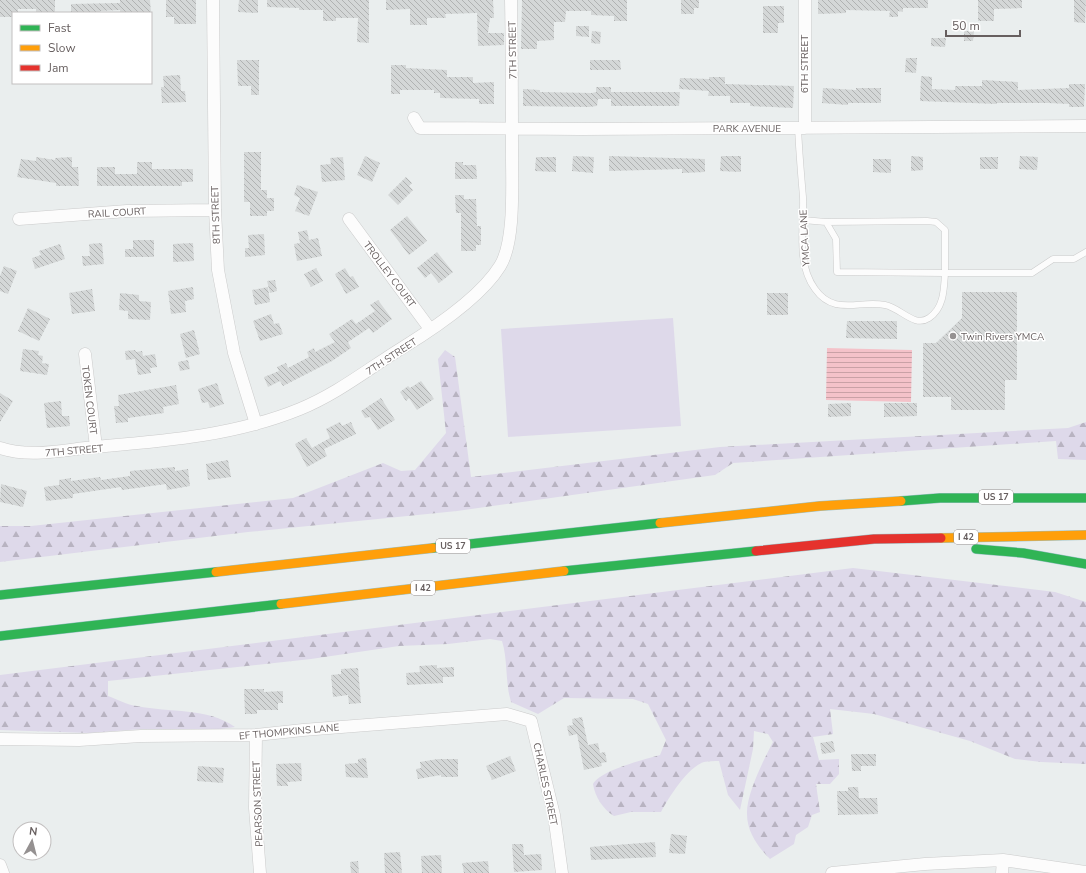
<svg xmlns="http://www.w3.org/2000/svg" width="1086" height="873" font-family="'Nunito Sans',sans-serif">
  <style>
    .grass { fill: #ded9ea }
    .forest { fill: url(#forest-firs) }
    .water { fill: url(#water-rules) }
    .building { fill: url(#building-back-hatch) }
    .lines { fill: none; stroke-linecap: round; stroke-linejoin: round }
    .lane-casing { stroke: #cbcbcb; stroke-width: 7 }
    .street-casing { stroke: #cbcbcb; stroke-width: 13 }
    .fast-casing { stroke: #99bfc4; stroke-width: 10 }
    .slow-casing { stroke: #99bfc4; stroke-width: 10 }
    .jam-casing { stroke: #99bfc4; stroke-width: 10 }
    .lane { stroke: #fcfcfc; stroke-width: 6 }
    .street { stroke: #fcfcfc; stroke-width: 12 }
    .fast { stroke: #30b455; stroke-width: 9 }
    .slow { stroke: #ff9f0a; stroke-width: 9 }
    .jam { stroke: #e5322d; stroke-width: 9 }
    .poi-dot { fill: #959191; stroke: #fff; stroke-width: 1.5 }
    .labels { text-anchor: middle; stroke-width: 3; stroke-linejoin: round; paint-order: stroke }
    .shield { fill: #fff; stroke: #958f8f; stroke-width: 1 }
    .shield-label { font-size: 9px; font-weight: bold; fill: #675f5f }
    .street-label { font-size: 10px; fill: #675f5f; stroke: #fff }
    .poi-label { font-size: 10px; fill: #675f5f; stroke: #fff; text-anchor: start }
  </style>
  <defs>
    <pattern id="forest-firs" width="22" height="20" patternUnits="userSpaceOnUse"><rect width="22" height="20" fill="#ded9ea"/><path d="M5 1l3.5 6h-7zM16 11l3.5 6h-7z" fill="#b8b3c1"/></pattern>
    <pattern id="water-rules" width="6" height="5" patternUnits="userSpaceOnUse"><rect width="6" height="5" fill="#f4c2c9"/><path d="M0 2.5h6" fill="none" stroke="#c9a1a6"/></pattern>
    <pattern id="building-back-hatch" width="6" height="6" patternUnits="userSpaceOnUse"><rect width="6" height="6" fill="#d4d7d7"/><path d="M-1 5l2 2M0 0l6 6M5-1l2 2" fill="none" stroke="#b0b2b2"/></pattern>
  </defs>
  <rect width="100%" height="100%" fill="#eaeeee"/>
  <path class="grass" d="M673,318L681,426L508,437L501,329Z"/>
  <path class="forest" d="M445,350L455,357L471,477L720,447L1068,428L1086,422V460L1058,459L1056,441L733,463L715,475L457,511L248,532L0,562V526H31L293,498L383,463L401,471L415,470L446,433L438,359Z
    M853,568L1055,592L1086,602V764L1041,762L1015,759L970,741L874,714L830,709L833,734L813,737L819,760L839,759V774L830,784H816L820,812L812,815L808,827L796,835L794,844L770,859C758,847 747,832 747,814C746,795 764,759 773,742L768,734L754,731L753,749L740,810L728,795L719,761C715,761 708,761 704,762C688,767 669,797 661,812H631L614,816C603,809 595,797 593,784C601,770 643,760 660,755L666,740L648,704L633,699L564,698L538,714L511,702C505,682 508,660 502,641L490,639L448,644L399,646L311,659L108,681V696C117,699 127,705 137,706C170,713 207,707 235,727L221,729H142L89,733L0,730V675Z"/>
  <path class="water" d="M827,348L912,350L911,402L826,400Z"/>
  <path class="building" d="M0,0H55V13H36V9H18V13H13V17H0Z
    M120,0H150L151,13H120V10L100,11L101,13H71V4L120,3Z
    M166,0H196V24H174V17H166Z
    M239,0H258V13L238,12Z
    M267,0H369V43L357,42L358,18H336V21H323V10H299V8L267,7Z
    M386,0H493L494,18H490L488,33H504V45L478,46L477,13L445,14L446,18H427V25H410V9L386,10Z
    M522,0H627V21H614V16L591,15V11H566L565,22H554V40L537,41V49H521Z
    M681,0H699V8H694V14H681Z
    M818,0H928V8H903V12L898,11V17H889L890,11L846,10V13L818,14Z
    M978,0H1022V8L994,9V21H978Z
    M1074,0H1086L1085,23L1074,22Z
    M763,6H784V23H778V33H763Z
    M576,26H589V37L576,36Z
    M592,31L601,32L600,44L591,43Z
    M964,31H974L973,41H964Z
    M931,38H946L945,47L931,46Z
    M906,58H917L916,73L905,72Z
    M237,60H259V95H251V86H238Z
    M590,60H620L621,70H590Z
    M391,65H406V68L447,70V77H473V83L494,82V104H479V99L440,98V93H434V90H400V94H391Z
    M180,75L181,91H185L186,102L162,103L161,87H164L163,76Z
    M921,76L932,77V89L955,90V86H982V80L1018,82V90L1069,88V84H1085L1084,107H1069V104L1048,103H997V104L920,101Z
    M709,77H725V84L794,86L793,108L750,106V103H730V96H708L709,91L679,89L680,78L709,79Z
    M596,87H611V92H680L679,106H611V99H598L597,106L589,107L523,106V89L540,90V92L592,93L596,92Z
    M823,88L856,90V88H881V103H848V105L822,103Z
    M244,152H261V190H267V198H274V211H267V216H250V202H244Z
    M365,156L380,163L372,182L357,175Z
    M573,156L594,157L593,173L572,171Z
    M609,156L705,159V172L682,173V169L609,171Z
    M721,156H741V172L720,171Z
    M911,156L923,157V170L911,171Z
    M1020,156L1038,157L1037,170L1019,169Z
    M36,157L55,160V158L72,157V167H78L79,186H56V183L17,177L21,159L36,161Z
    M343,157L345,180L322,182L320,165L331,164L330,158Z
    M536,157H556V172L535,171Z
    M980,157H998V169H980Z
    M873,159H891V173L873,172Z
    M137,162H152V169H193V182H182V186H97V167H115V174H137Z
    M455,162H463V165H476L477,179H455Z
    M406,177L412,183L409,186L413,190L398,205L388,195Z
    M297,185L318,192L309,216L295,211L300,198L294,195Z
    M455,195H464V199H476L477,226H481V245H476V251H461V213H456Z
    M407,216L427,241L409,255L390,230Z
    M307,230L309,240L318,238L322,256L297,261L294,244L300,243L298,232Z
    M264,234L265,255L245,257V248H249L248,235Z
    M133,240H154V257H125V249H133Z
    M102,243L104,264L83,266L82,256H90L89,244Z
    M193,243L194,261L173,262V244Z
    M60,244L65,259L35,269L32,258L41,255L39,251Z
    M437,252L453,272L439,283L431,273L425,278L417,268Z
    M4,266L17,271L8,294L0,291V276Z
    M316,268L323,281L311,287L304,274Z
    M345,268L350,277L353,276L359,287L346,294L335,274Z
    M275,280L277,291L270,293L267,281Z
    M193,287L194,299L185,301L186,312L171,314L168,291Z
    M268,287L270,302L255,305L252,290Z
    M92,289L95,311L72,314L69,293Z
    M962,292H1017V380H1005V410H951V397H923V343H936L962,318Z
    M120,293L139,295V301L151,302L150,320L128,319V311L119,310Z
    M767,293H788V315H767Z
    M378,300L392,319L373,333L369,328L348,342L351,348L332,361L283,386L280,381L268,387L264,377L279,371L277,367L286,363L288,368L309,357L307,352L314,348L315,352L335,342L329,334L352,319L356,324L375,311L370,305Z
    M28,308L50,319L39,341L18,331Z
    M271,314L274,324L279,323L283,334L260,341L253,321Z
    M847,321H897V339L846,338Z
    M194,330L200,354L186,358L180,334Z
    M23,349L39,351L38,355L43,356L42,363L49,364L47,375L20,371Z
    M135,350L136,352L142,351L143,356L155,354L157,367L150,368L151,373L138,375L135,359L126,360L125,351Z
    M188,360L190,369L180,371L178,362Z
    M421,381L434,399L417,410L409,398L406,401L400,392L408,386L410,388Z
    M217,383L224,404L210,408L208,402L202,403L198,389Z
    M176,385L179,404L163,407L164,413L128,418V422L116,423L114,406H119L118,395Z
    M0,393L13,401L0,422Z
    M381,398L395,420L378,430L370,417L365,418L361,411Z
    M61,401L62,416H69L70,426L47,428L44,403Z
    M851,403V416L828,417V404Z
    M884,403H917V416L884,417Z
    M340,422L342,426L351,422L356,434L324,449L327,456L307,467L295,444L306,438L312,448L330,438L326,429Z
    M228,460L231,477L208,480L206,464Z
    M175,467V471L188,469L190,486L167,490L166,484L122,490L121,487L73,494V498L46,501L44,487L59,485V480L71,478V481L100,477L101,480L130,476V471Z
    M1,484L27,491L23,507L0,502Z
    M437,665V668L454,667V677H443V683L407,685L406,673L420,672L419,666Z
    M358,668L361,703L349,704L348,695L333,697L331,675L341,674V669Z
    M244,689H264V692L283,691V703H278V710H257V714H245Z
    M582,717L588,745L598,743L600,753L605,752L607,762L601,763L602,766L584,770L577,734L569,736L567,726L573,725L572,719Z
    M833,741L835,752L822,754L820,743Z
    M851,754H876V766H861V771H852Z
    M510,756L516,771L492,780L486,766Z
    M366,758L368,778L346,777L345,764L358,763V759Z
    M438,759H458V777H441V775L418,779L416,769L421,768L420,762Z
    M301,763L302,781L287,782L288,786H277L276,764Z
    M198,766L224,768L223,783L197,781Z
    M848,787H858L859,798H877L878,814L838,815L837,791H848Z
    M671,834L687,836L685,854L669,853Z
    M655,842L656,857L591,860L590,847Z
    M512,844H523L524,855L541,854L542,870L514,872Z
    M400,852L402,873H385L384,853Z
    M441,855L442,873H422L421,856Z
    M358,861L359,873H351L350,862Z
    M488,861L489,873H464L462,863Z"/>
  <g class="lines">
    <defs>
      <path id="lane" d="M798,127C799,151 801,174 803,197C804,227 796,263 815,289C834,316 859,300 885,305C901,308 914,328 929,318C944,308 944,289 945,273H1032L1053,259H1074L1086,252
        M803,220L826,222L927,221L936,222L945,230V273L837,272L836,239L826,222"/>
      <path id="street" d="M213,0L215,210L218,270L234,353L256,424
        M414,118L420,128L581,129L1086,126
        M805,128V0
        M19,219L127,211L215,210
        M349,219L430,329
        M85,354L96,447
        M0,448C30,458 63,450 94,447C164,441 234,436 300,409C337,394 368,369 402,348C433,329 481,297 500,266C515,242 512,186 512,157C512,105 512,52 511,0
        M256,735L255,808L260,873
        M0,739L79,740L141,736L256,735L303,730L507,714L531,721L554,815L562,873
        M0,865L3,873
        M832,873L925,864L1003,860L1086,872
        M1002,873L1003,860"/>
      <path id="fast" d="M901,501L940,498H1086
        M433,548L660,523
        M976,549L1023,553L1086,564
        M564,571L756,551
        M0,595L216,572
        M0,636L281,604"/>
      <path id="slow" d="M660,523L820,506L901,501
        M941,538L1086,535
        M216,572L433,548
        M281,604L564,571"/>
      <path id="jam" d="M756,551L874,539L941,538"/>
    </defs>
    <use href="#lane" class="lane-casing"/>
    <use href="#street" class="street-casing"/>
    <use href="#fast" class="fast-casing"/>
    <use href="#slow" class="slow-casing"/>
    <use href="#jam" class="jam-casing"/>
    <use href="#lane" class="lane"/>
    <use href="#street" class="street"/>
    <use href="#fast" class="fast"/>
    <use href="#slow" class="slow"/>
    <use href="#jam" class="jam"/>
  </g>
  <circle class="poi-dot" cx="953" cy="336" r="4"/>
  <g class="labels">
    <g class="shield">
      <rect x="979" y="490" width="34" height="14" rx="3"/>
      <rect x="954" y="530" width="24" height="14" rx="3"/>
      <rect x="436" y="539" width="34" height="14" rx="3"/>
      <rect x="411" y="581" width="24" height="14" rx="3"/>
    </g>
    <g class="shield-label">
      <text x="996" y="500">US 17</text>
      <text x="966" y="540">I 42</text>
      <text x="453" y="549">US 17</text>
      <text x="423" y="591">I 42</text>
    </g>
    <g class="street-label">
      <text transform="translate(512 50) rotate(-91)" y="4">7TH STREET</text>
      <text transform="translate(804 64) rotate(-90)" y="4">6TH STREET</text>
      <text x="747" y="132">PARK AVENUE</text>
      <text transform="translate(117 212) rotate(-3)" y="4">RAIL COURT</text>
      <text transform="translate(215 215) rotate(-92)" y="4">8TH STREET</text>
      <text transform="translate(804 238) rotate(-93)" y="4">YMCA LANE</text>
      <text transform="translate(390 274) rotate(53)" y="4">TROLLEY COURT</text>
      <text transform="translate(391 356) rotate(-33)" y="4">7TH STREET</text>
      <text transform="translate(90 400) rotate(83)" y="4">TOKEN COURT</text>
      <text transform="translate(74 450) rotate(-5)" y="4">7TH STREET</text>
      <text transform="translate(289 731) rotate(-5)" y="4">EF THOMPKINS LANE</text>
      <text transform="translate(546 784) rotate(78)" y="4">CHARLES STREET</text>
      <text transform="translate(257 804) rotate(-92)" y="4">PEARSON STREET</text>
    </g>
    <g class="poi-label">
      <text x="961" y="340">Twin Rivers YMCA</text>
    </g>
  </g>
  <rect x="12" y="12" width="140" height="72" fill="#ffffff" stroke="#c2bfbf"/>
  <rect x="20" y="25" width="20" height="6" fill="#30b455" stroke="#c2bfbf"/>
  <text x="48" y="32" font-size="12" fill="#675f5f">Fast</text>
  <rect x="20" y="45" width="20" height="6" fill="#ff9f0a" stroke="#c2bfbf"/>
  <text x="48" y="52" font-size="12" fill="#675f5f">Slow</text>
  <rect x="20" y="65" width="20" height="6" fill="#e5322d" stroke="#c2bfbf"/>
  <text x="48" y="72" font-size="12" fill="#675f5f">Jam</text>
  <g transform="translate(32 841) rotate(7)"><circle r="19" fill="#ffffff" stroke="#c2bfbf"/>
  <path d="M0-3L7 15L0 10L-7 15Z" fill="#959191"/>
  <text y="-6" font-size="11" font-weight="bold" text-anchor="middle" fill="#675f5f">N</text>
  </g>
  <path d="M946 30v6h74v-6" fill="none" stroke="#675f5f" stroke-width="2"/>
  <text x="952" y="30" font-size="12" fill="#675f5f" stroke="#ffffff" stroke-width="3" paint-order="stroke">50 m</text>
</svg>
